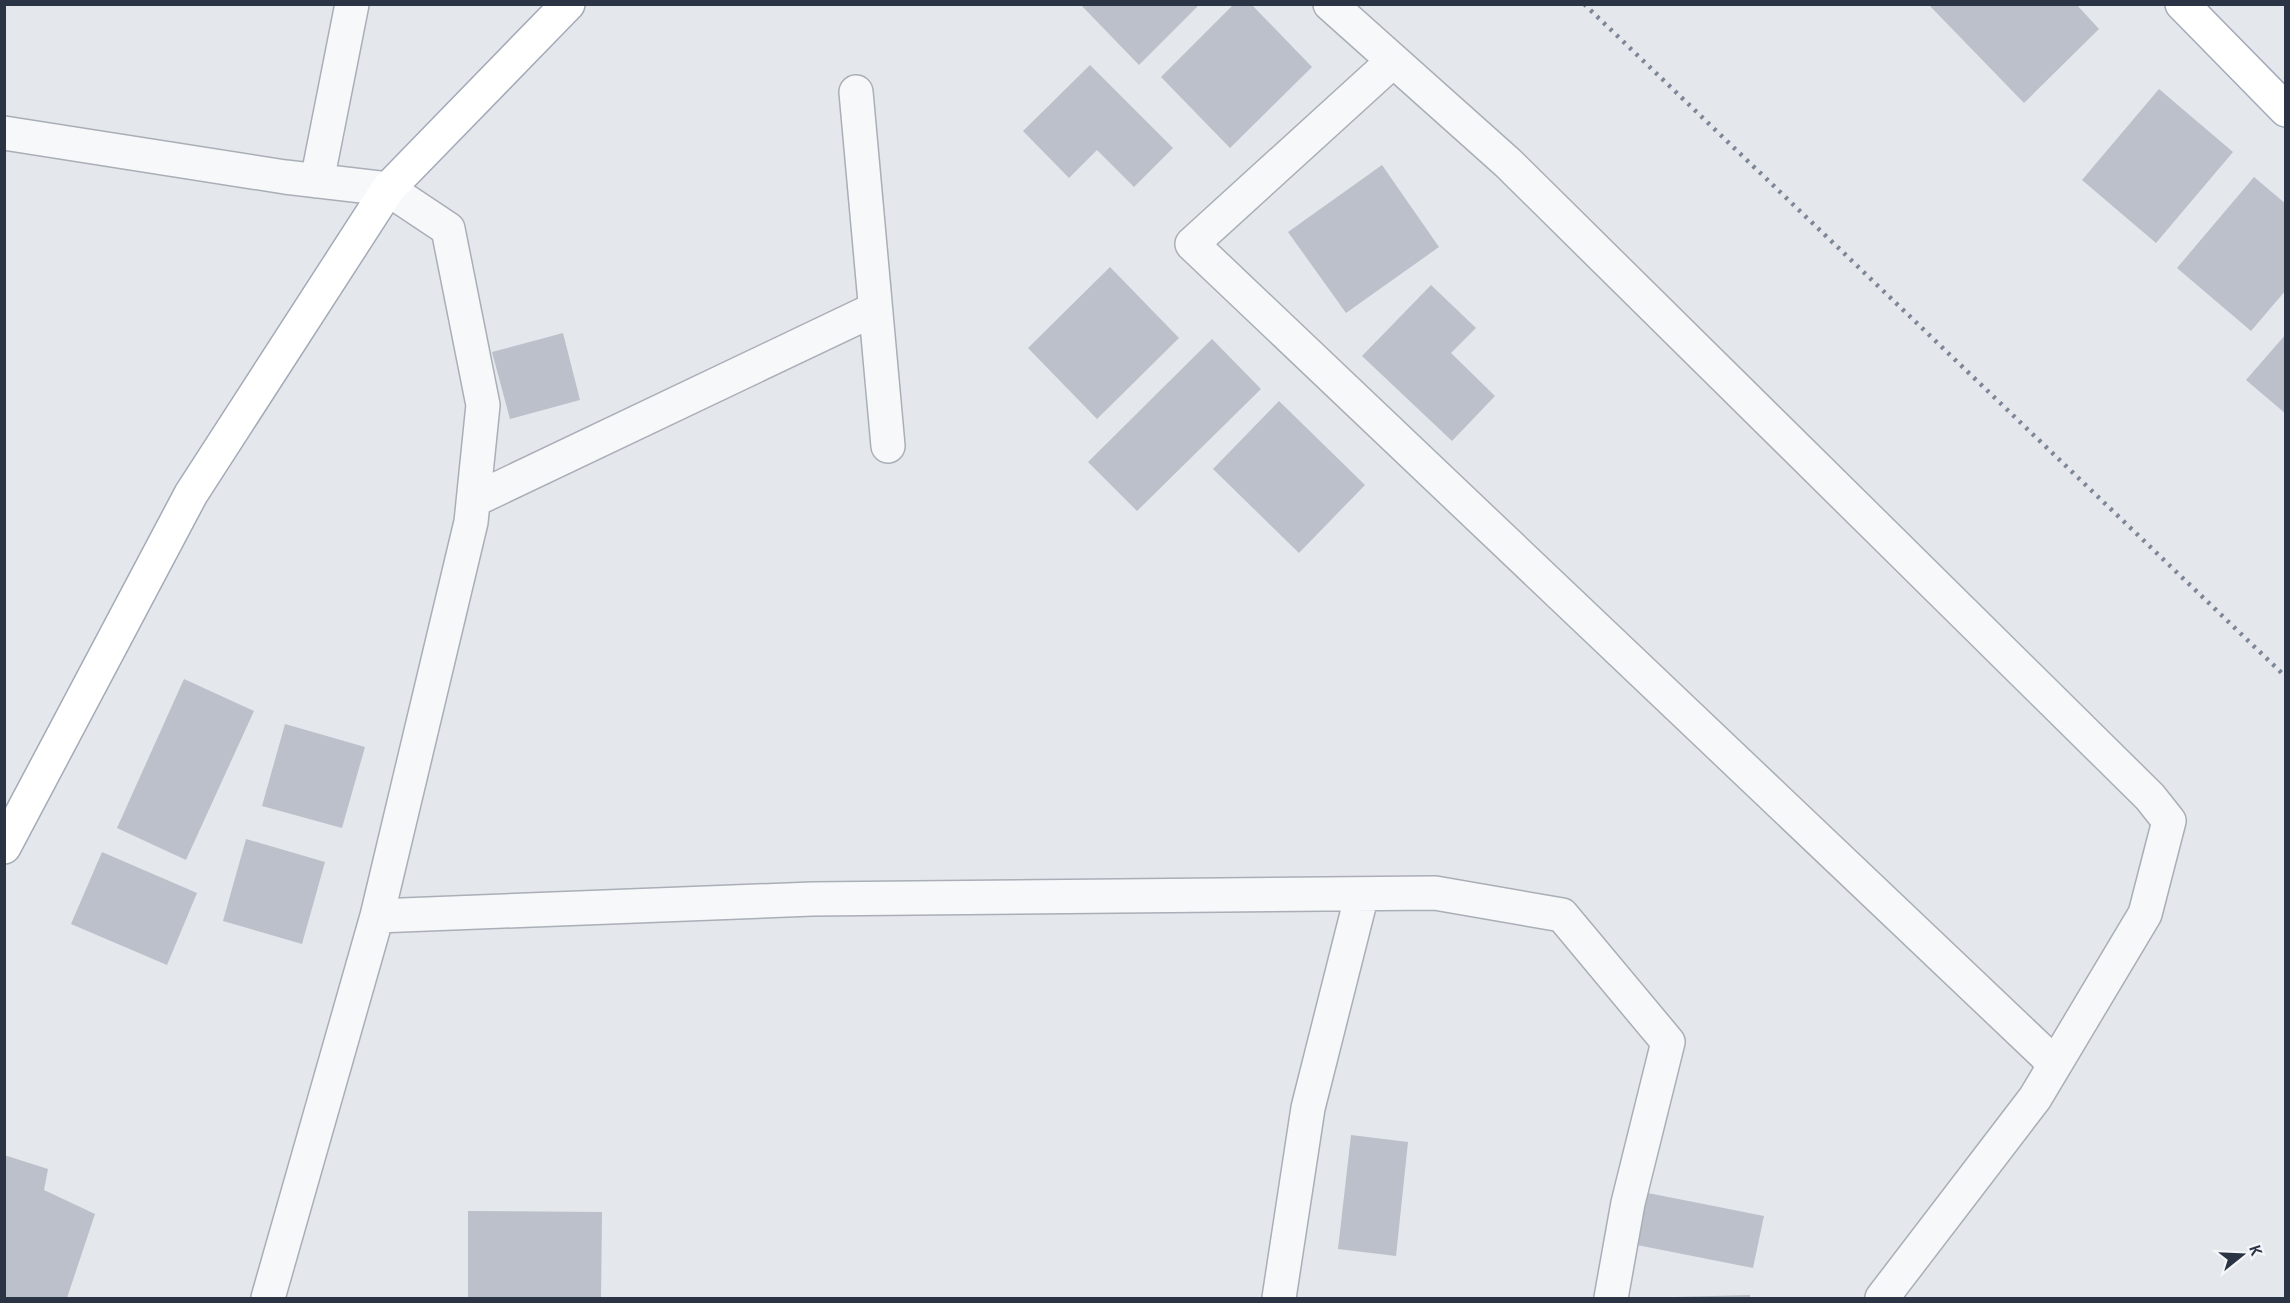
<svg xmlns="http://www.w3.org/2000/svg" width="2290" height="1303" font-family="'PT Sans',sans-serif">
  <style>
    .building { fill: #bbc0ca }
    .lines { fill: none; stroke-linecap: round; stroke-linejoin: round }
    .minor-casing { stroke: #a9aeb7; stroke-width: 36 }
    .major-casing { stroke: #a3abb8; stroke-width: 36 }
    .minor { stroke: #f7f8fa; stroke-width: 33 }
    .major { stroke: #fff; stroke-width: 33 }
    .rail { stroke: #7d8696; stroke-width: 4.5; stroke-dasharray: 3 6; stroke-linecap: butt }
  </style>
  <rect width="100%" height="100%" fill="#e4e7ec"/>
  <path class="building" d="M1080,4H1200L1139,65Z
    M1234,4H1251L1312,67L1230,148L1161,77Z
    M1928,4H2076L2099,29L2024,103Z
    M1090,65L1173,148L1134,187L1097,150L1069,178L1023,131Z
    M2159,89L2233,152L2156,243L2082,180Z
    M1382,165L1439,247L1346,313L1288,232Z
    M2254,177L2286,204V290L2251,331L2177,268Z
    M1110,267L1179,338L1097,419L1028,348Z
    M1431,285L1476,328L1451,353L1495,396L1452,441L1362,356Z
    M563,333L580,400L510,419L492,352Z
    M2286,334V414L2246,380Z
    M1212,339L1261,389L1137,511L1088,462Z
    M1279,401L1365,485L1299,553L1213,469Z
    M184,679L254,711L186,860L117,828Z
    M285,724L365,747L342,828L262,806Z
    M246,839L325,862L302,944L223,921Z
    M102,852L197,893L167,965L71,924Z
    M1351,1135L1408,1142L1396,1256L1338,1249Z
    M4,1155L48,1169L44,1190L95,1214L67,1298H4Z
    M1648,1193L1764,1216L1753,1268L1637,1245Z
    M468,1211L602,1212L601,1298H468Z
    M1750,1295V1298H1674V1297Z"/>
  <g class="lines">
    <defs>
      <path id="minor" d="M1330,4L1508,163L2150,797L2169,821L2145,914L2035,1098L1882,1298
        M1393,61L1192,244L2055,1064
        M856,92L888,446
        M4,133L285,177L388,189L448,229L483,405L471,522L377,916L268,1298
        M317,181L352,4
        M474,500L875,309
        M377,916L812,899L1435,893L1562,915L1668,1042L1628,1203L1611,1298
        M1279,1298L1308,1108L1362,894"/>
      <path id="major" d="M2182,4L2286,110
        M4,847L191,494L388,189L568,4"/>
    </defs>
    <use href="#minor" class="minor-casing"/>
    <use href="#major" class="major-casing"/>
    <use href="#minor" class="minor"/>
    <use href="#major" class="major"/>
    <path class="rail" d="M1584,4L2286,677"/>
  </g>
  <rect width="2290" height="1303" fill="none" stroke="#2b3445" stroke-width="12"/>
  <g transform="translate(2242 1255) rotate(72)" stroke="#f4f6f9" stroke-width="4.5" paint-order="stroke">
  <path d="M0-4.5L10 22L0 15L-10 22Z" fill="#2b3445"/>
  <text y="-9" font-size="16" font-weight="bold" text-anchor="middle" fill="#2b3445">K</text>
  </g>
</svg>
